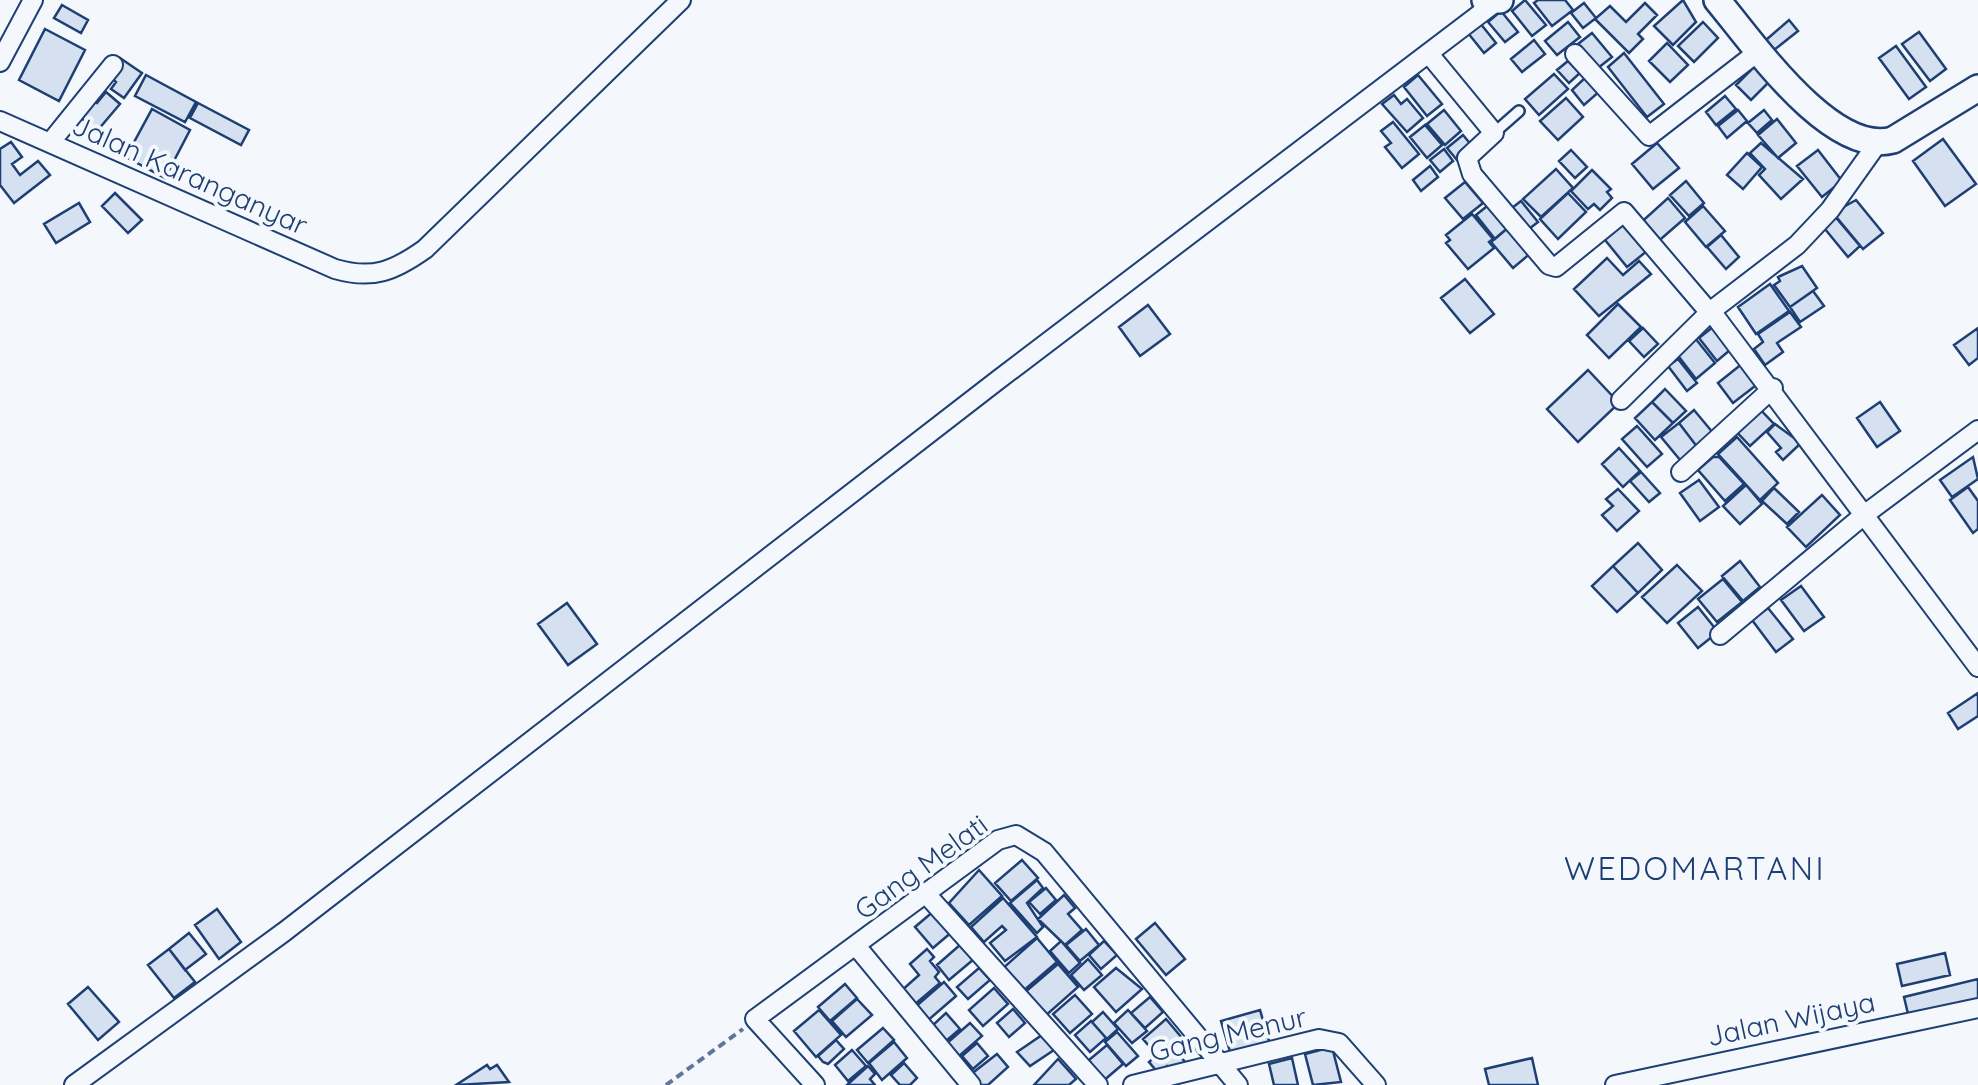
<svg xmlns="http://www.w3.org/2000/svg" width="1978" height="1085" font-family="Quicksand,sans-serif">
  <style>
    .building { fill: #d5e0f0; stroke: #1d3f73; stroke-width: 2.5 }
    .lines { fill: none; stroke-linecap: round; stroke-linejoin: round }
    .service-casing { stroke: #1d3f73; stroke-width: 14 }
    .minor-casing { stroke: #1d3f73; stroke-width: 22 }
    .secondary-casing { stroke: #1d3f73; stroke-width: 30 }
    .path { stroke: #5e769c; stroke-width: 4; stroke-dasharray: 8 5; stroke-linecap: butt }
    .service { stroke: #f4f7fb; stroke-width: 9 }
    .minor { stroke: #f4f7fb; stroke-width: 18 }
    .secondary { stroke: #f4f7fb; stroke-width: 25 }
    .labels { text-anchor: middle; stroke-width: 8; stroke-linejoin: round; paint-order: stroke }
    .street-label { font-size: 28px; fill: #1d3f73; stroke: #f4f7fb }
    .quarter-label { font-size: 32px; letter-spacing: 2.5px; fill: #1d3f73; stroke: #f4f7fb }
  </style>
  <rect width="100%" height="100%" fill="#f4f7fb"/>
  <path class="building" d="M1525,0L1546,25L1532,36L1512,11Z
    M1538,0H1565L1573,10L1552,26L1534,3Z
    M1683,0L1696,22L1673,45L1654,26Z
    M1584,3L1596,18L1583,28L1571,13Z
    M1645,3L1657,15L1638,34L1643,39L1629,53L1595,19L1610,6L1626,22Z
    M62,5L88,20L81,33L54,18Z
    M1501,11L1518,32L1505,42L1488,22Z
    M1789,20L1798,31L1774,50L1766,40Z
    M1568,22L1580,37L1557,55L1545,41Z
    M1703,22L1718,38L1694,62L1678,46Z
    M1480,23L1496,43L1484,53L1468,33Z
    M45,29L85,50L59,101L19,80Z
    M1919,32L1946,69L1930,81L1902,44Z
    M1592,33L1612,57L1598,68L1578,44Z
    M1534,40L1545,54L1522,72L1511,59Z
    M1667,43L1688,65L1670,82L1649,61Z
    M1896,46L1926,87L1909,99L1879,58Z
    M1624,53L1664,104L1647,117L1608,67Z
    M120,58L142,73L124,98L111,89L116,82L108,76Z
    M1568,61L1580,73L1569,83L1557,70Z
    M1755,66L1770,81L1751,100L1736,85Z
    M1554,74L1568,89L1539,115L1525,99Z
    M146,75L196,102L185,122L135,96Z
    M1418,75L1442,104L1427,116L1404,87Z
    M1587,76L1600,91L1584,105L1572,90Z
    M106,92L120,104L97,131L75,113L90,97L97,103Z
    M1394,95L1401,104L1407,99L1423,118L1407,132L1382,104Z
    M1725,96L1736,109L1716,125L1706,112Z
    M1566,98L1583,117L1558,140L1540,121Z
    M198,103L249,130L241,145L190,118Z
    M152,109L190,130L165,178L126,157Z
    M1444,110L1461,131L1445,145L1427,124Z
    M1738,110L1747,121L1727,138L1718,126Z
    M1764,110L1772,120L1757,133L1748,123Z
    M1777,119L1796,143L1778,158L1758,135Z
    M1393,122L1419,154L1402,168L1385,147L1391,143L1381,131Z
    M1425,125L1442,145L1427,158L1410,137Z
    M1463,135L1473,147L1457,160L1447,148Z
    M1943,139L1976,184L1945,206L1913,161Z
    M11,142L22,157L12,164L20,175L38,161L50,175L14,203L0,185V149Z
    M1657,143L1679,168L1653,189L1632,164Z
    M1761,143L1803,179L1781,199L1759,175L1765,169L1750,153Z
    M1444,149L1453,161L1440,172L1430,160Z
    M1571,150L1587,167L1575,178L1559,161Z
    M1818,150L1842,181L1822,197L1797,166Z
    M1747,153L1762,167L1743,189L1727,175Z
    M1430,166L1438,177L1421,191L1413,180Z
    M1556,169L1573,188L1541,217L1523,199Z
    M1592,170L1611,189L1607,192L1612,198L1600,210L1594,204L1588,209L1571,191Z
    M1686,181L1704,203L1689,216L1670,195Z
    M1465,182L1483,203L1463,219L1445,198Z
    M115,193L142,220L128,233L102,206Z
    M1568,193L1586,212L1558,239L1540,219Z
    M1668,198L1685,218L1654,245L1637,226Z
    M1856,200L1883,233L1863,249L1833,213Z
    M1521,201L1538,222L1525,232L1508,211Z
    M79,203L90,222L56,243L44,224Z
    M1491,203L1510,226L1495,239L1476,215Z
    M1703,206L1725,231L1706,247L1685,222Z
    M1832,213L1860,246L1848,257L1820,223Z
    M1472,214L1493,239L1489,242L1494,248L1468,269L1446,243L1450,240L1446,235Z
    M1621,219L1647,251L1627,267L1601,235Z
    M1510,226L1532,252L1513,268L1491,242Z
    M1721,235L1739,257L1726,269L1707,247Z
    M1607,258L1623,275L1639,261L1651,274L1599,316L1574,289Z
    M1802,266L1817,288L1790,307L1774,285L1780,281L1778,277Z
    M1465,279L1494,314L1470,333L1441,298Z
    M1770,284L1789,311L1756,334L1738,307Z
    M1813,291L1824,306L1800,322L1790,307Z
    M1618,304L1641,327L1609,358L1587,335Z
    M1148,305L1170,334L1140,356L1119,327Z
    M1790,312L1801,327L1777,343L1783,352L1765,365L1754,349L1763,342L1758,334Z
    M1713,327L1730,350L1717,361L1699,338Z
    M1643,328L1658,344L1644,357L1629,341Z
    M1978,328V358L1969,365L1954,345Z
    M1695,338L1715,363L1696,379L1676,353Z
    M1678,359L1697,383L1687,391L1668,366Z
    M1743,363L1759,383L1733,403L1718,383Z
    M1588,370L1619,403L1578,442L1547,409Z
    M1665,389L1686,411L1673,423L1652,402Z
    M1652,402L1673,423L1655,440L1635,418Z
    M1880,402L1900,431L1877,447L1857,418Z
    M1756,405L1774,424L1750,446L1732,427Z
    M1694,410L1714,434L1698,448L1679,423Z
    M1679,423L1698,448L1681,461L1661,437Z
    M1775,424L1801,443L1783,460L1776,452L1781,448L1767,432Z
    M1637,426L1662,454L1647,467L1622,439Z
    M1737,437L1778,483L1760,500L1718,454Z
    M1619,448L1640,471L1623,487L1602,464Z
    M1713,457H1719L1744,484L1725,501L1698,470Z
    M1973,457L1978,479L1952,497L1940,480Z
    M1641,472L1660,493L1649,502L1630,481Z
    M1699,480L1719,507L1700,521L1680,493Z
    M1746,485L1762,504L1740,524L1723,506Z
    M1968,487L1978,501V529L1973,533L1950,500Z
    M1774,488L1799,512L1787,524L1762,501Z
    M1618,489L1639,511L1617,531L1602,515L1613,506L1606,499Z
    M1822,495L1840,515L1806,547L1787,527Z
    M1638,543L1662,570L1638,593L1613,566Z
    M1740,561L1760,587L1743,601L1722,576Z
    M1677,565L1702,591L1667,623L1642,597Z
    M1613,566L1638,593L1617,612L1592,586Z
    M1723,579L1742,602L1717,622L1698,599Z
    M1801,586L1824,617L1804,631L1781,600Z
    M567,603L597,644L568,665L538,624Z
    M1698,607L1718,632L1698,648L1678,623Z
    M1768,608L1793,639L1776,652L1752,620Z
    M1978,693V716L1958,729L1948,713Z
    M1022,860L1038,878L1011,901L995,883Z
    M979,870L1002,896L969,925L949,903Z
    M1037,880L1043,888L1027,903L1043,927L1037,933L1010,903Z
    M1046,888L1056,900L1040,914L1029,902Z
    M1064,895L1075,908L1068,914L1082,930L1065,945L1038,919Z
    M1003,898L1037,937L1005,961L990,943L1006,930L1002,926L984,942L971,927Z
    M217,909L241,942L219,959L195,925Z
    M935,910L953,931L933,948L915,927Z
    M1155,923L1185,959L1166,975L1136,939Z
    M1086,929L1099,945L1080,961L1066,945Z
    M189,933L206,954L185,970L169,949Z
    M1037,938L1057,962L1022,992L1002,969Z
    M1061,941L1080,963L1069,973L1050,951Z
    M1104,941L1117,955L1101,969L1089,955Z
    M961,944L974,959L949,980L937,965Z
    M169,949L195,982L174,998L148,965Z
    M927,949L934,957L930,961L939,972L935,977L940,983L914,1005L901,991L919,975L910,964Z
    M1945,953L1950,975L1902,986L1897,964Z
    M1088,959L1102,975L1084,990L1071,975Z
    M1058,964L1078,987L1044,1017L1024,993Z
    M979,968L990,980L968,999L957,987Z
    M1116,968L1142,989L1116,1012L1094,987Z
    M1978,979V1001L1909,1018L1904,997Z
    M944,982L956,996L926,1022L914,1008Z
    M845,984L857,998L830,1021L818,1007Z
    M88,987L119,1022L98,1040L68,1004Z
    M994,988L1008,1004L983,1026L969,1010Z
    M1075,995L1092,1014L1070,1033L1053,1014Z
    M1150,997L1163,1012L1145,1028L1131,1013Z
    M857,999L872,1015L846,1037L832,1021Z
    M1013,1009L1025,1023L1009,1037L997,1023Z
    M819,1010L841,1035L816,1057L794,1031Z
    M1128,1010L1147,1031L1132,1043L1114,1023Z
    M1260,1010L1270,1044L1231,1055L1221,1021Z
    M1103,1012L1118,1029L1107,1039L1092,1022Z
    M946,1013L960,1029L946,1041L932,1026Z
    M1166,1019L1182,1038L1157,1055L1143,1039Z
    M1091,1021L1106,1038L1090,1052L1075,1035Z
    M970,1023L982,1036L958,1057L946,1044Z
    M883,1028L894,1040L868,1063L857,1050Z
    M1117,1032L1138,1056L1126,1066L1105,1042Z
    M1042,1035L1054,1050L1030,1066L1017,1052Z
    M836,1040L844,1049L828,1064L823,1062L818,1056Z
    M894,1042L907,1058L882,1080L869,1063Z
    M977,1043L988,1056L973,1069L962,1056Z
    M1169,1044L1187,1064L1171,1070L1167,1066L1159,1074L1149,1062Z
    M1107,1045L1123,1064L1102,1082L1089,1060Z
    M1332,1047L1341,1082L1313,1085L1305,1054Z
    M852,1050L866,1066L848,1081L835,1065Z
    M997,1054L1008,1067L988,1085H979L970,1075Z
    M1292,1058L1298,1085H1274L1269,1064Z
    M1532,1058L1538,1085H1489L1485,1069Z
    M1058,1059L1076,1079L1069,1085H1034Z
    M904,1063L917,1078L910,1085H900L891,1075Z
    M487,1065L490,1069L497,1065L509,1082L456,1085Z
    M868,1066L875,1074L870,1079L875,1085H847Z"/>
  <g class="lines">
    <defs>
      <path id="service" d="M1494,133L1519,111"/>
      <path id="minor" d="M1429,54L1494,133L1467,158L1472,174L1549,265L1556,267L1624,212L1710,313
        M1575,54L1649,136L1759,51
        M0,62L33,0
        M0,121L335,269C373,280 394,271 425,249L681,0
        M50,143L113,65
        M1711,311L1978,667
        M1621,400L1711,311L1797,245L1830,210L1877,144
        M1681,472L1773,388
        M1720,635L1864,515L1978,430
        M927,895L1098,1085
        M857,947L971,1085
        M74,1085L284,932L998,380L1497,1
        M815,1085L755,1019L998,840L1016,835L1044,852L1238,1085
        M1133,1085L1319,1039L1339,1043L1376,1085
        M1615,1085L1978,1008"/>
      <path id="secondary" d="M1485,0H1500
        M1717,0C1753,43 1831,157 1893,140L1978,88"/>
    </defs>
    <use href="#service" class="service-casing"/>
    <use href="#minor" class="minor-casing"/>
    <use href="#secondary" class="secondary-casing"/>
    <path class="path" d="M666,1085L743,1029"/>
    <use href="#service" class="service"/>
    <use href="#minor" class="minor"/>
    <use href="#secondary" class="secondary"/>
  </g>
  <g class="labels">
    <g class="street-label">
      <text transform="translate(190 175) rotate(24)" y="10">Jalan Karanganyar</text>
      <text transform="translate(921 867) rotate(-36)" y="10">Gang Melati</text>
      <text transform="translate(1791 1019) rotate(-12)" y="10">Jalan Wijaya</text>
      <text transform="translate(1228 1034) rotate(-13)" y="10">Gang Menur</text>
    </g>
    <g class="quarter-label">
      <text x="1695" y="880">WEDOMARTANI</text>
    </g>
  </g>
</svg>
